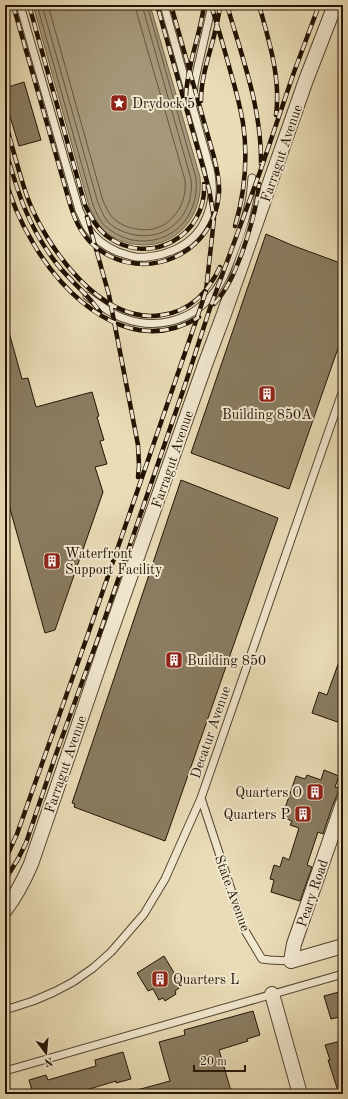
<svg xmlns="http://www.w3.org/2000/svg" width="348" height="1099" font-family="'Old Standard TT',serif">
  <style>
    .water { fill: #a5987a; stroke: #71634b }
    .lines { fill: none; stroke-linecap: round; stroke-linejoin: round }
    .shore { stroke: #645640; stroke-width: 1 }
    .building { fill: #897c61; stroke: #221305 }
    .service-casing { stroke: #544531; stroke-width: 9 }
    .minor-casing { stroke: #544531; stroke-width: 16 }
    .service { stroke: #f1e8d0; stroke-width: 7 }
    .minor { stroke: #f1e8d0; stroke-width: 14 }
    .rail-casing { stroke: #221305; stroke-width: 4.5 }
    .rail { stroke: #f1e8d0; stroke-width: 3; stroke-dasharray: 9; stroke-linecap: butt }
    .labels { text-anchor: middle; stroke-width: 4; stroke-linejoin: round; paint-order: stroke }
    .poi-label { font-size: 14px; fill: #221305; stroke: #f1e8d0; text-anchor: start }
    .street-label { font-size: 14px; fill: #221305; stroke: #f1e8d0 }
  </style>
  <rect width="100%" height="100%" fill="#e9dcb6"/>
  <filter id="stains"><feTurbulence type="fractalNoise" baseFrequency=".005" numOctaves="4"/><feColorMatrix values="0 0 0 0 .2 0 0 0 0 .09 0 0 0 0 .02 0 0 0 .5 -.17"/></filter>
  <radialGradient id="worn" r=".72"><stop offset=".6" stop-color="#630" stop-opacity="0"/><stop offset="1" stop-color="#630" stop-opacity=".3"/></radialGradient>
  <path class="water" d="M33,5H150L200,177C204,217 175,251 133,244C122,242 109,237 101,227C96,221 93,214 89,206Z"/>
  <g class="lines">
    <path class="shore" d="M37,5L93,205C96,212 99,220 105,226C113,233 123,238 132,240C172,247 200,216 196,178L147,5
      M42,5L98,203C101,209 103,216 108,222C115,229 125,233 135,235C170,241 195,212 191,179L142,5
      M48,5L103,201C106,207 108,212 112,217C119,224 128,228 137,229C166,235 188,208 185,180L136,10V5"/>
  </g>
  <path class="building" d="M24,82L41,140L19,146L5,100V88Z
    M266,234L294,246L343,264V334L289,489L191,453Z
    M9,332L22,379L28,378L36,407L92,392L99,416L97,417L104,440L100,441L107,464L95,467L103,492L55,630L45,633L5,491V333Z
    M181,480L278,518L165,841L74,807L75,804L72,803Z
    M341,656H343V724L312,713L319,692L327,695Z
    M324,770L339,776L335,787L340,788L332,807L323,834L318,832L307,865L312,867L300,901L271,892L274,880L270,879L274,865L280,867L283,857L289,860L299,828L290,825L292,821L282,817L296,776L305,779L307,775L321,780Z
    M164,956L182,986L175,991L176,994L165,1001L163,998L159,1000L153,989L148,991L137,973Z
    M343,991V1016L331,1019L324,996Z
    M253,1011L260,1035L247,1039L248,1041L219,1050L232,1094H138L137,1090L170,1081L159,1042L185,1035L184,1030Z
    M341,1041L343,1048V1094H339L328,1060H330L325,1045Z
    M123,1052L131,1079L116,1083V1081L86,1090L87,1094H33L29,1080L46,1075L48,1080L96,1066L95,1060Z"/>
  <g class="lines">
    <defs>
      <path id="service" d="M20,5L79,210C82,216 84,222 87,227C94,238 106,247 118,252C124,254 130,256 136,257C145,258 155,256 163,254C169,252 175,250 180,247C208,232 217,198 210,169L164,5
        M193,101L194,85L196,75L212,5
        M87,296C98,304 110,313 123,318C155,330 190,322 212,295C223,282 229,265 235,249C241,234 246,218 249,202C251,194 251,186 252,178
        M201,798L244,929L262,959L270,960L291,961
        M5,1010L33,1001L54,992L73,982L93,968L111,952L144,914L165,879L201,798L343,390
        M5,1071L343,974"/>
      <path id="minor" d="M343,803L294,944L291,961L343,946
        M5,910C16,896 24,880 31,864L106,645L206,362L224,314L306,80L335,5
        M272,994L300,1094"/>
    </defs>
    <use href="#service" class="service-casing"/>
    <use href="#minor" class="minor-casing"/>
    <use href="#service" class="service"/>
    <use href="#minor" class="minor"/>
    <defs>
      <path id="rail" d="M13,5L70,204C75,221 82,237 97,248C145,285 215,254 219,193C220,181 217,169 214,157L171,5
        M29,5L85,205C91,217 97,229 108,237C150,267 207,236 204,184
        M211,5C218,27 224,48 230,70C235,87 240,105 243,123C248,157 245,192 235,226
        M227,5C242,57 262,109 261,164
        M259,5C269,41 281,78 276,115
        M186,97C186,82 190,68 193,54C197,38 202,22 204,5
        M201,101C201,68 217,38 220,5
        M5,120C12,146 19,174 28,199C47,248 101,325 162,315C191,311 208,292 220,267
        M5,148C18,193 28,227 57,264C70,281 88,294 100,312
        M5,177C11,200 20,221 32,241C64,298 131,359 199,317
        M87,217L109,295L138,445L139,466L138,477
        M214,304C228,289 235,271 242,253C250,230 257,208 259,184
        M5,860L17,834L87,637L197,318L206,291L212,237L214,218L209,189L157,5
        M5,880L18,859L26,843L56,754L97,641L186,382L210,308L260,172L293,75L319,5"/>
    </defs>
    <use href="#rail" class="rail-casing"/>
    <use href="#rail" class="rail"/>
  </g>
  <defs>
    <symbol id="sight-square" viewBox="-11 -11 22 22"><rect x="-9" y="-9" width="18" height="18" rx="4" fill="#8f2418" stroke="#f1e8d0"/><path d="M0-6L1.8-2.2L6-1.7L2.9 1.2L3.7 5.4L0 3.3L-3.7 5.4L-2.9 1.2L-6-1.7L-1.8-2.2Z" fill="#fff"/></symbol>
    <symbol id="building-square" viewBox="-11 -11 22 22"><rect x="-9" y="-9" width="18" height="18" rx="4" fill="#8f2418" stroke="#f1e8d0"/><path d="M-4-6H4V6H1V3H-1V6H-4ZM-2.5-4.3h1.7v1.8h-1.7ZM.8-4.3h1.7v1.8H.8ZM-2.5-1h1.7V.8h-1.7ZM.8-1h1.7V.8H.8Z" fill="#fff"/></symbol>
  </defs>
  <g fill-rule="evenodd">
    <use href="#sight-square" x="109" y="93" width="20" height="20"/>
    <use href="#building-square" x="257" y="384" width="20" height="20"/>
    <use href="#building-square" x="42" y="551" width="20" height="20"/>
    <use href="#building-square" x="164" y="650" width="20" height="20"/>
    <use href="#building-square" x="305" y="782" width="20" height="20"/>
    <use href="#building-square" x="293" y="804" width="20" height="20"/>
    <use href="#building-square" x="150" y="969" width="20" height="20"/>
  </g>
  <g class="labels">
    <g class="poi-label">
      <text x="132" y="108">Drydock 5</text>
      <text x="267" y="419" text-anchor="middle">Building 850A</text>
      <text x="65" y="558">Waterfront<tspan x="65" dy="16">Support Facility</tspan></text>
      <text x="187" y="665">Building 850</text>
      <text x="302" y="797" text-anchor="end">Quarters O</text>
      <text x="290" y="819" text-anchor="end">Quarters P</text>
      <text x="173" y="984">Quarters L</text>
    </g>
    <g class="street-label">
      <text transform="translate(281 153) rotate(-71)" y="5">Farragut Avenue</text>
      <text transform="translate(172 459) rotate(-71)" y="5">Farragut Avenue</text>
      <text transform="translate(210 732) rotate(-71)" y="5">Decatur Avenue</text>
      <text transform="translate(65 764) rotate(-71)" y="5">Farragut Avenue</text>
      <text transform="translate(233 893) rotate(70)" y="5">State Avenue</text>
      <text transform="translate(312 893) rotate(-71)" y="5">Peary Road</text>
    </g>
  </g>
  <rect width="348" height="1099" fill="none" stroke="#e9dcb6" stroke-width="20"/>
  <rect x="6" y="6" width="336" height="1087" fill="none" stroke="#221305" stroke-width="2"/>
  <rect x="10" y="10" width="328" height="1079" fill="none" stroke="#221305"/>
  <g transform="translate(46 1053) rotate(164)" stroke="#f1e8d0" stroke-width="3" paint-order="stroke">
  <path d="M0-3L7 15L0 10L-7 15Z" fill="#221305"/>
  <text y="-6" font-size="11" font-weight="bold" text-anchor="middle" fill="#221305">N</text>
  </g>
  <path d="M194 1065v6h51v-6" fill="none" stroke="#221305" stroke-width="2"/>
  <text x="200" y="1065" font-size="12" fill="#221305" stroke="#f1e8d0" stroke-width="3" paint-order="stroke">20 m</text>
  <rect width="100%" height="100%" filter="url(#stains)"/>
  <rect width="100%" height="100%" fill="url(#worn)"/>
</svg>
